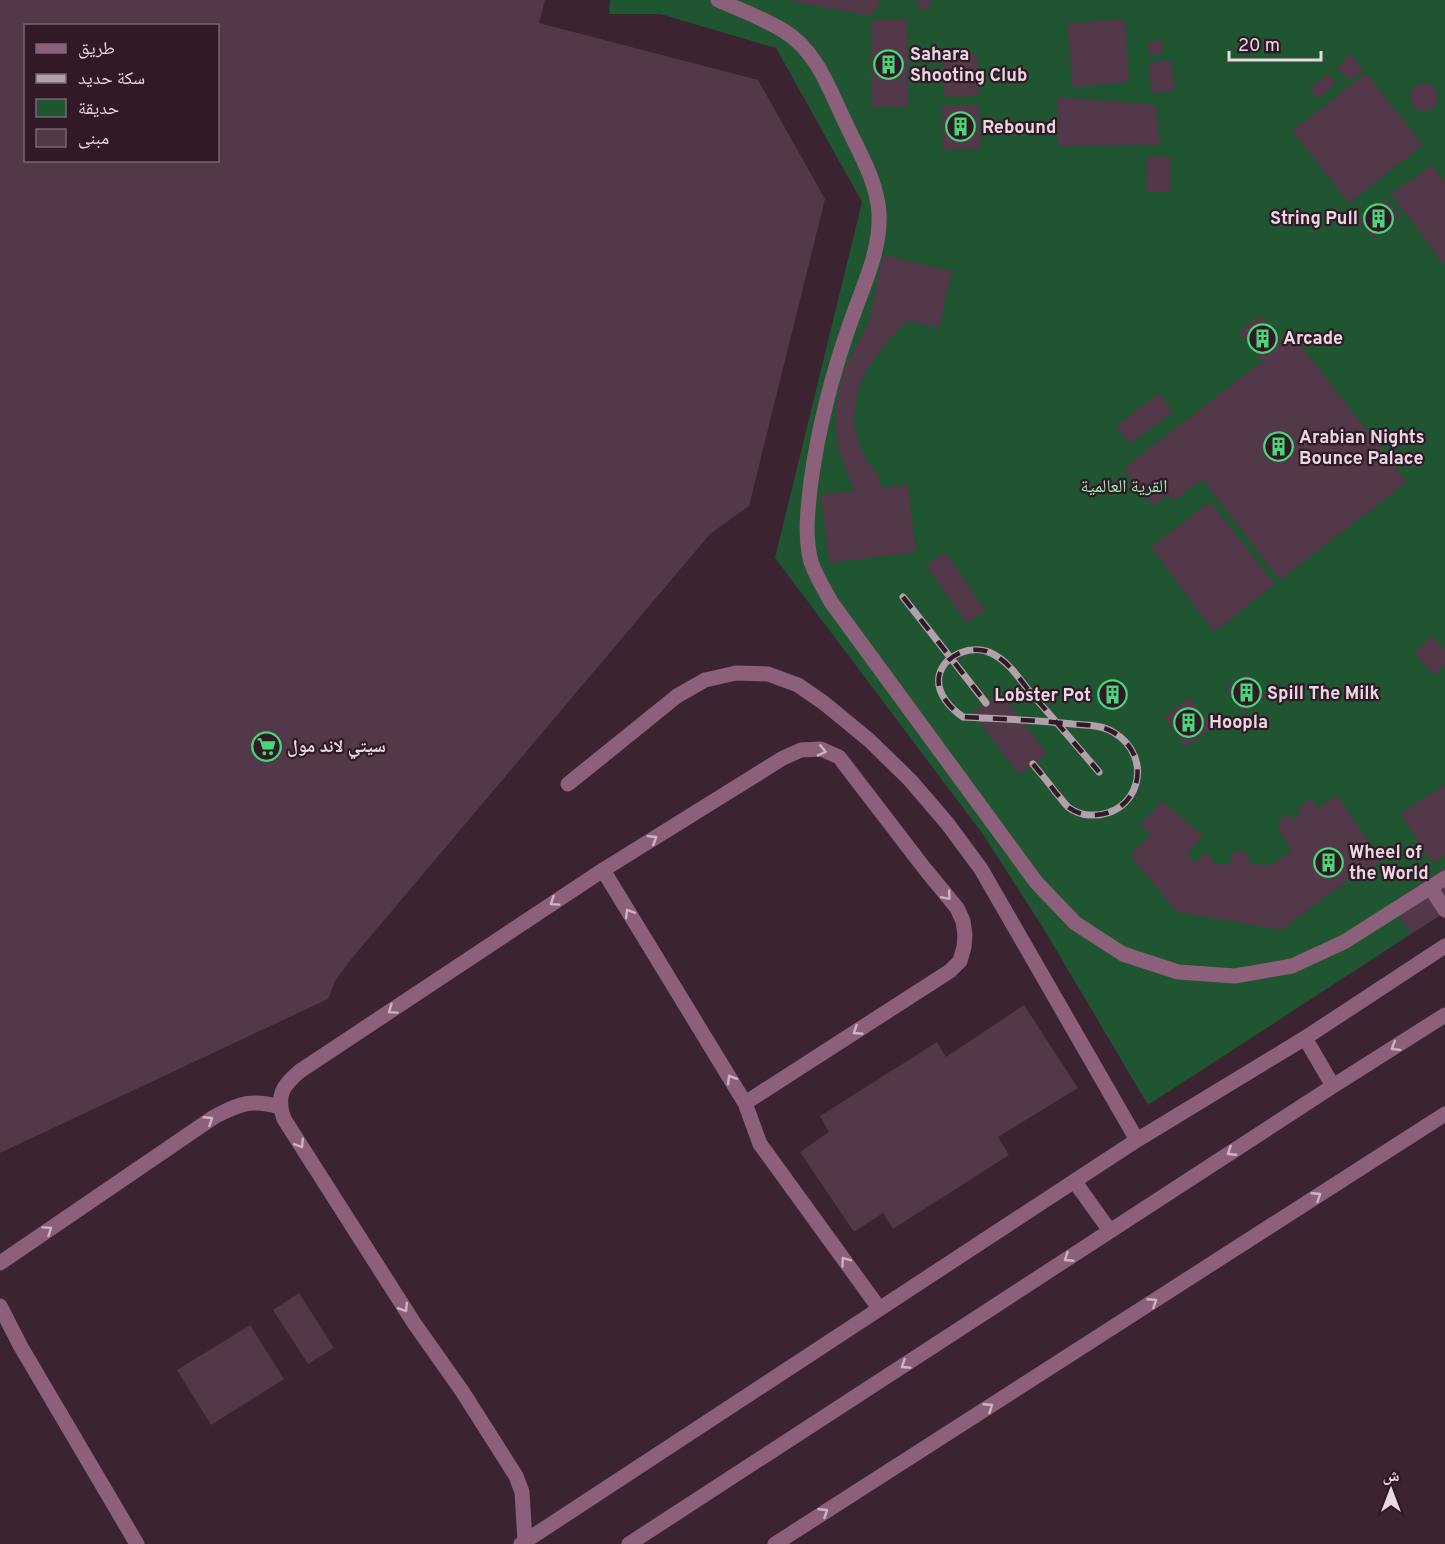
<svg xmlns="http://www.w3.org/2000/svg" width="1445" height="1544" font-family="Overpass,'Noto Naskh Arabic',sans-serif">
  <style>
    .green { fill: #1f5530 }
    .building { fill: #523848; fill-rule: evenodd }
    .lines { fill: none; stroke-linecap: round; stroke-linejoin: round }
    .minor { stroke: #8c5f7b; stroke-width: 15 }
    .rail-casing { stroke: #b2a0ab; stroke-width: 7 }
    .rail { stroke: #311928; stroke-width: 4.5; stroke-dasharray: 14; stroke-linecap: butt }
    .oneway { stroke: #ccb4c3 }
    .labels { text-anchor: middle; stroke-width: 4.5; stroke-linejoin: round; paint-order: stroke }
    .poi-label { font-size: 18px; font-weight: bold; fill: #e8d8e2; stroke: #311928; text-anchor: start }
    .park-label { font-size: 18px; fill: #94ebaa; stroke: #311928 }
  </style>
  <rect width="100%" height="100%" fill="#3b2332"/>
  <path class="green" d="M610,0H1445V912L1148,1105L1042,926L982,833L775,558L862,202L776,48L660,14H609Z"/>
  <path class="building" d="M0,0H545L539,23L758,80L825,199L749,506L710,534L353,957L335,981L328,999L0,1153ZM26,26H218V160H26Z
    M790,0H881L871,16L789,1Z
    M918,0H930V9H918Z
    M907,19L908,107H872L871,20Z
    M1125,19L1129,82L1073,88L1067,23Z
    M1161,40L1163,54L1149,55L1147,42Z
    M977,53L979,96L944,97L943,54Z
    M1350,54L1363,70L1349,81L1337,67Z
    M1170,59L1175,90L1153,94L1148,63Z
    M1328,73L1336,83L1318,99L1310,89Z
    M1366,73L1423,145L1349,203L1292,131Z
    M1410 97a14 14 0 1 1 28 0a14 14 0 1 1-28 0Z
    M1057,97L1156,105L1160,145L1058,146Z
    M979,105L980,149L943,150L942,106Z
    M1147,156L1171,157L1170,192H1146Z
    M1432,165L1445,182V266L1391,194Z
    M1386,199L1400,217L1372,238L1358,219Z
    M883,255L952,271L939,328L908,321L891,337L867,369L859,386L855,405L854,424L859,443L866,460L878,475L882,488L908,484L916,552L829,563L821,495L854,491L840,455L836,433V411L839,390L845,369L856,346L868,325Z
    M1261,315L1284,345L1294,337L1407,482L1280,580L1202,479L1173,501L1168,495L1153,506L1123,469L1262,361L1239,331Z
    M1159,393L1173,412L1130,444L1116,426Z
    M1210,502L1275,584L1214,632L1151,547Z
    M945,552L986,610L967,623L926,566Z
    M1432,636L1445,650V665L1434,676L1414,653Z
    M1248,673L1266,698L1244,713L1226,688Z
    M1106,682L1128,692L1120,710L1097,698Z
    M1000,692L1047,754L1019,775L973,713Z
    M1189,697L1213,727L1187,747L1164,717Z
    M1445,785V856L1433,864L1400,813Z
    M1337,795L1381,861L1362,876L1359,872L1281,930L1177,912L1130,856L1151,834L1139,825L1162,801L1203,836L1187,855L1194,863L1206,852L1216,864H1230L1231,856L1233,852L1241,850L1248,855L1250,864L1270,865L1292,851L1278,830L1281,828L1277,822L1288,814L1292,820L1300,814L1297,809L1312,798L1318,808Z
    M1445,868V912L1411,934L1391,903Z
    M1024,1005L1078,1088L998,1137L1009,1155L893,1229L883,1213L854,1232L800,1152L829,1132L820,1116L937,1042L946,1057Z
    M299,1293L334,1348L308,1364L273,1310Z
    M250,1325L284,1379L211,1425L177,1370Z"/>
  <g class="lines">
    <path class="minor" d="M718,0C740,10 763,18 784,31C817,51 830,91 846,124C859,152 877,181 879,213C881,249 864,284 852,318C833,371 819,424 811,481C808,508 804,535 811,562C816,576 824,589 831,602L1036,882L1075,923L1123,954L1178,972L1235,976L1292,966L1344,942L1445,878
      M568,784L677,696L705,680L736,673L768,674L798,685L824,703L869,740L910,780L947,823L981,869L1137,1140
      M603,870L745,1103L760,1144L879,1308
      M1430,887L1445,910
      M1305,1038L1333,1086
      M1075,1182L1110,1231
      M0,1263L214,1117C240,1103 252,1099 280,1107
      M0,1306L21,1347L137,1544
      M521,1544L1137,1140L1305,1038L1445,946
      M527,1544L525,1541L522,1492L516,1476L462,1391L414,1323L284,1119C276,1096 282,1086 300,1071L603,870L783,758L801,750L821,749L839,757L925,869L957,908L963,921L965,935L964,947L960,961L950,971L745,1103
      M629,1544L1333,1086L1445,1015
      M775,1544L1445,1114"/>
    <defs>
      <path id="rail" d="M903,597L986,703
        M1033,764C1041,774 1049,783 1056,793C1060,797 1064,803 1068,807C1073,811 1082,815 1089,815C1139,818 1156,757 1113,732C1102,725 1086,725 1073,724C1037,720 1000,719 963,717C950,708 936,693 939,676C944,654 973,644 991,653C1008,661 1019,678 1030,692C1053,718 1076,745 1099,772"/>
    </defs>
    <use href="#rail" class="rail-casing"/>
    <use href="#rail" class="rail"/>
  </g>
  <defs><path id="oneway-chevron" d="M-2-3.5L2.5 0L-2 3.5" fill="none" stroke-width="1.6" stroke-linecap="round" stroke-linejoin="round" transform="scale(1.5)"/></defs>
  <g class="oneway">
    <use href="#oneway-chevron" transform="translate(822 751) rotate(13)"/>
    <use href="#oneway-chevron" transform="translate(653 839) rotate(-32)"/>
    <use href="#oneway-chevron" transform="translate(947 896) rotate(50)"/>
    <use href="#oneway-chevron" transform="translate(554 902) rotate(146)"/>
    <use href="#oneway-chevron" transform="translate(629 913) rotate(-121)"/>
    <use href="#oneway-chevron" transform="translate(392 1010) rotate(146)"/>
    <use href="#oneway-chevron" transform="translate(857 1031) rotate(147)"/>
    <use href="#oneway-chevron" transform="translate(1395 1047) rotate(148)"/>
    <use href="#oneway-chevron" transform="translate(731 1079) rotate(-121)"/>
    <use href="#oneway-chevron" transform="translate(209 1120) rotate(-33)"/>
    <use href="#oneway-chevron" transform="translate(300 1144) rotate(58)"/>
    <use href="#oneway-chevron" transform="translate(1231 1152) rotate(147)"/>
    <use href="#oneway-chevron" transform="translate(1317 1196) rotate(-33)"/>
    <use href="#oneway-chevron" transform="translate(48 1230) rotate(-34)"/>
    <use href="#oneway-chevron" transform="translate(1068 1258) rotate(147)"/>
    <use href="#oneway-chevron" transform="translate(845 1261) rotate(-126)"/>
    <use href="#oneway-chevron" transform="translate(1153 1302) rotate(-33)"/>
    <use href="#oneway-chevron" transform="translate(404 1308) rotate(58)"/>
    <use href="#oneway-chevron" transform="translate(905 1365) rotate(147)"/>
    <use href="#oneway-chevron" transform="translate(989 1407) rotate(-33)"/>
    <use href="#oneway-chevron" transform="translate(824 1512) rotate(-33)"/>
  </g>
  <defs>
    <symbol id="building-ring" viewBox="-11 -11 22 22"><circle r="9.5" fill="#311928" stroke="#46d779" stroke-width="1.5"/><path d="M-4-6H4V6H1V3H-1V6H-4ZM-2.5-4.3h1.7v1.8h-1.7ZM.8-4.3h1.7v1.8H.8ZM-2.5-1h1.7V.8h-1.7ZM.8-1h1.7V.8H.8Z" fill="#46d779"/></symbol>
    <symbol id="supermarket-ring" viewBox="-11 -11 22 22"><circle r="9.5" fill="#311928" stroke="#46d779" stroke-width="1.5"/><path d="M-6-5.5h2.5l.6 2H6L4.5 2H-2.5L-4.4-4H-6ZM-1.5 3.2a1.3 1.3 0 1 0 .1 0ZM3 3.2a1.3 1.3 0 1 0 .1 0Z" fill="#46d779"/></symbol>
  </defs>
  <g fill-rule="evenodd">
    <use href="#building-ring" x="872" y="48" width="33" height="33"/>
    <use href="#building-ring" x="944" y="110" width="33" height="33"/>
    <use href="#building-ring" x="1362" y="202" width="33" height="33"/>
    <use href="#building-ring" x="1246" y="322" width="33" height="33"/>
    <use href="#building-ring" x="1262" y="430" width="33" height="33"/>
    <use href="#building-ring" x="1230" y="676" width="33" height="33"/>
    <use href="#building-ring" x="1096" y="678" width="33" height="33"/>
    <use href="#building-ring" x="1172" y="706" width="33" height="33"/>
    <use href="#supermarket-ring" x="250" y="730" width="33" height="33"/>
    <use href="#building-ring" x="1312" y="846" width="33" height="33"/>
  </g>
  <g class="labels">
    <g class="poi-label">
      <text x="910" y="60">Sahara<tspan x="910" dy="21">Shooting Club</tspan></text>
      <text x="982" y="133">Rebound</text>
      <text x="1358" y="224" text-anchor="end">String Pull</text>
      <text x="1283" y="344">Arcade</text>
      <text x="1299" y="443">Arabian Nights<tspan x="1299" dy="21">Bounce Palace</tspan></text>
      <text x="1267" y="699">Spill The Milk</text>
      <text x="1091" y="701" text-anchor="end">Lobster Pot</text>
      <text x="1209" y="728">Hoopla</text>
      <text x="287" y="752">سيتي لاند مول</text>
      <text x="1349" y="858">Wheel of<tspan x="1349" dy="21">the World</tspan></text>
    </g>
    <g class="park-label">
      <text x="1124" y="492">القرية العالمية</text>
    </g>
  </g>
  <rect x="24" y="24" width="195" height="138" fill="#311928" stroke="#7a6572" stroke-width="1.5"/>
  <rect x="36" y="44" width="30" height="9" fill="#8c5f7b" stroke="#7a6572" stroke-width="1.5"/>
  <text x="78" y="54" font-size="18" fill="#e8d8e2">طريق</text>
  <rect x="36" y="74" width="30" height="9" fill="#b2a0ab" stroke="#7a6572" stroke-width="1.5"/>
  <text x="78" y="84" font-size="18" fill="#e8d8e2">سكة حديد</text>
  <rect x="36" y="99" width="30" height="18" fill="#1f5530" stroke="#7a6572" stroke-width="1.5"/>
  <text x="78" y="114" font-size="18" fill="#e8d8e2">حديقة</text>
  <rect x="36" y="129" width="30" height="18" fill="#523848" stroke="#7a6572" stroke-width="1.5"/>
  <text x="78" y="144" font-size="18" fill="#e8d8e2">مبنى</text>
  <g transform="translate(1391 1490)" stroke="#311928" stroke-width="4.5" paint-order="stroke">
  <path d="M0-4.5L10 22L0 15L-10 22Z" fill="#e8d8e2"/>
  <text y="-9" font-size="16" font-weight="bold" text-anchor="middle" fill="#e8d8e2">ش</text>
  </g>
  <path d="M1229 51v9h92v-9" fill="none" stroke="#e8d8e2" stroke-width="3"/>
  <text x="1238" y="51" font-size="18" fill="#e8d8e2" stroke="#311928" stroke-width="4.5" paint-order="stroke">20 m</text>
</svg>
